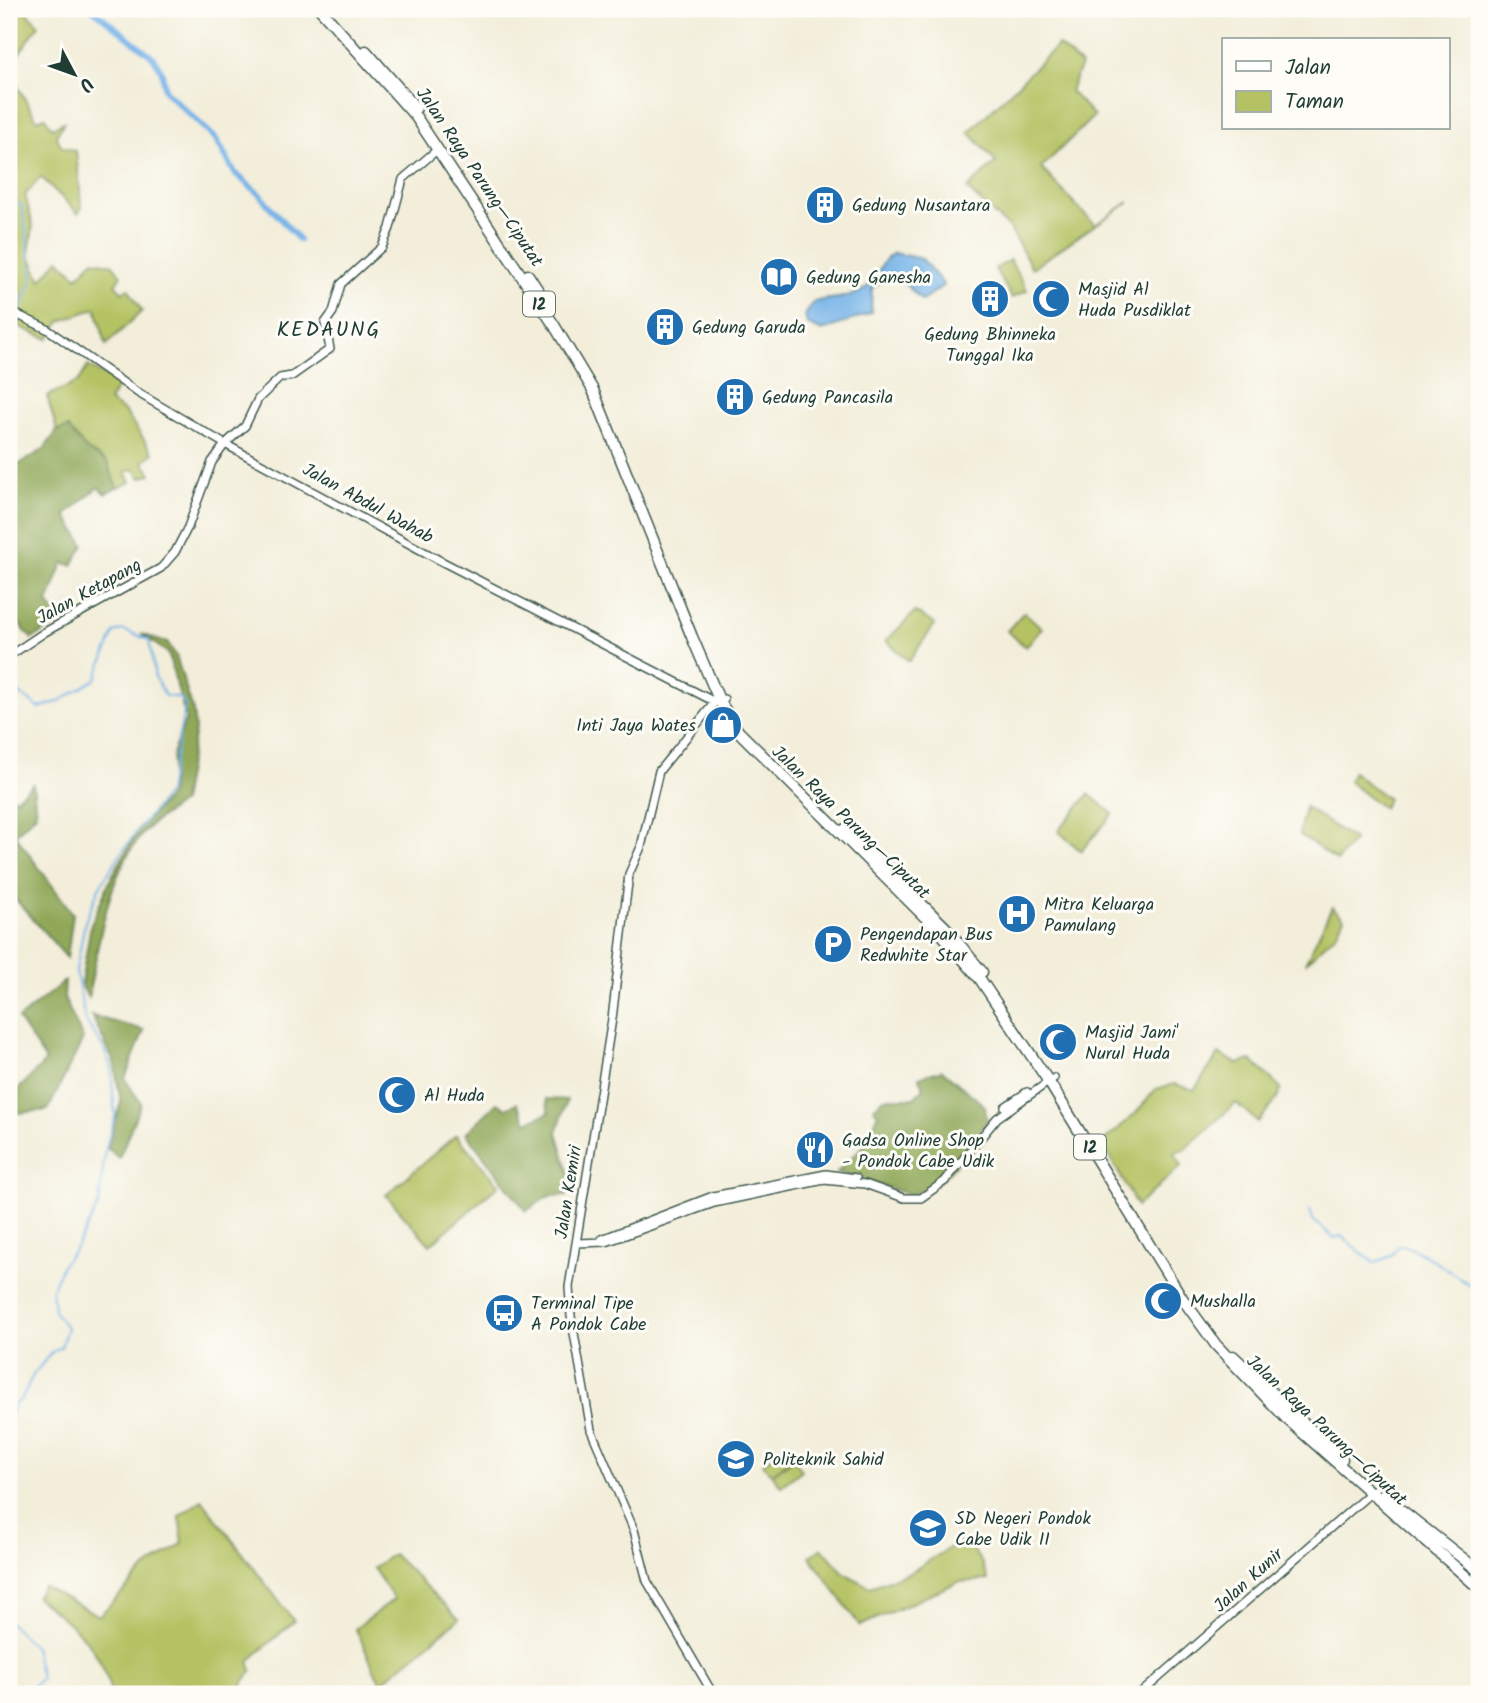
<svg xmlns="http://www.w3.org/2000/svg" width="1488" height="1703" font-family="Kalam,sans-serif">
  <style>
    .green { fill: #b5c263; stroke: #6a804c; stroke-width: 2 }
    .forest { fill: #90a859; stroke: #587246; stroke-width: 2 }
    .water { fill: #74b2e7; stroke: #4a788e; stroke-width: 2 }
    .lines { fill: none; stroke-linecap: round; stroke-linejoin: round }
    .stream { stroke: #74b2e7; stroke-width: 2 }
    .canal { stroke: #74b2e7; stroke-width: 6 }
    .tertiary-casing { stroke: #3f584d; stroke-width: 10 }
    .trunk-casing { stroke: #3f584d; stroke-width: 13 }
    .tertiary { stroke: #fff; stroke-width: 7 }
    .trunk { stroke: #fff; stroke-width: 10 }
    .labels { text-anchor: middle; stroke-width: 6; stroke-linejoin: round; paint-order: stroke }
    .shield { fill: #fdfcf7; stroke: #62766e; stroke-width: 2 }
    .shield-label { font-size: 16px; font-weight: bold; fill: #1f3d34 }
    .street-label { font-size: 18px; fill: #1f3d34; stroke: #fdfcf7 }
    .poi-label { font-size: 18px; fill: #1f3d34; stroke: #fdfcf7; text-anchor: start }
    .quarter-label { font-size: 21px; letter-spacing: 2px; fill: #1f3d34; stroke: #fdfcf7 }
  </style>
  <rect width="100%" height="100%" fill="#fdfcf7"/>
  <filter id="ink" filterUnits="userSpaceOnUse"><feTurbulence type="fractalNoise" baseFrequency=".0143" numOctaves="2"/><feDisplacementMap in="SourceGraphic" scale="14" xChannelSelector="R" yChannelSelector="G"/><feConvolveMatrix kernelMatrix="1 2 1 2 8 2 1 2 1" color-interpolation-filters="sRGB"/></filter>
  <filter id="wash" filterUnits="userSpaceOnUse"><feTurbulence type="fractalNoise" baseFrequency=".00686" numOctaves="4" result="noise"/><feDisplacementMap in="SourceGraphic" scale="28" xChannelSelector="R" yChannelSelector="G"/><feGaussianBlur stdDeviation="1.57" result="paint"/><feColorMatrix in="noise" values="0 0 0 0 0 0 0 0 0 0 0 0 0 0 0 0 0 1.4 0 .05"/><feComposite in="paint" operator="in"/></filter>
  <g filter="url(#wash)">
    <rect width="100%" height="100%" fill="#f3eeda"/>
    <path class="green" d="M9,9H24L39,25L11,65L18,87L37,120L45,117L52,128L64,122L56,136L62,147L76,151L82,208L78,213L41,177L25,195L33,225L29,254L41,280L59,259L77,277L94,260L113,265L121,276L115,284L122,292L128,288L142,311L106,345L96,308L61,321L48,339L18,326L23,316L16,314L22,296L13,268L17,255L9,246Z
      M1058,45L1081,65L1070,91L1094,116L1041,168L1095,225L1129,202L1032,268L1010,229L967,189L996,162L969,132Z
      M1010,260L1027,290L1012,298L995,269Z
      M88,366L119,384L109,401L125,412L153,453L143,462L151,474L141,478L134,469L126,472L131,482L117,488L107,462L86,449L68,428L57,431L47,396L78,382Z
      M915,612L935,624L909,661L886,641Z
      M1024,612L1042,628L1026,647L1007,631Z
      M1353,772L1388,799L1383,808L1349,782Z
      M1089,794L1113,814L1081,851L1058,831Z
      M1305,807L1354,840L1337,861L1299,834Z
      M1332,907L1344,918L1336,934L1305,963Z
      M1219,1054L1238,1064L1251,1060L1281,1088L1278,1097L1258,1122L1236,1103L1185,1149L1174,1153L1182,1165L1137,1206L1102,1143L1136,1113L1156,1089L1174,1084L1194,1090Z
      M456,1135L499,1185L430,1245L386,1195Z
      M784,1446L792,1458L771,1474L763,1463Z
      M793,1459L802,1470L781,1486L772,1475Z
      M202,1500L294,1621L249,1661L252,1671L235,1694H111C102,1646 73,1625 36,1597L43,1586L99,1616L144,1570L183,1543L179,1516Z
      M964,1539L981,1561L988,1580L958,1582L860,1626L810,1556L822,1548L844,1573L870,1587L909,1573Z
      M393,1554L459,1619L381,1683C371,1666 366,1647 355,1629L394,1599L373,1568Z"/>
    <path class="forest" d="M68,428L86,449L107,462L117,488L105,494L98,487L66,515L84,545L72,565L63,563L48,603L61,621L32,639L9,612V470L43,450L57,431Z
      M141,634L168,643L176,656L193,711L195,730L182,802C170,812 153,821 143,833C106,877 99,943 88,998L81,984L91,924L111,878L139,828L170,795L173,752L186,719L168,653Z
      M33,784L36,814L15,835L73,914L67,958L9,892V795L15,799Z
      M65,981L64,998L83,1039L48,1110L9,1114V1099L46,1061L18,1019Z
      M92,1016L144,1030L125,1079L141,1103L119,1158L107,1148L121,1102L114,1062Z
      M942,1070L985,1106L987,1122C967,1147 943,1194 908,1194L837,1172L867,1142L878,1115L874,1108L884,1098H914L924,1088L919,1077Z
      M546,1099L567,1100L557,1132L570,1176L567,1195L549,1196L526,1211L466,1133L497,1103L506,1108L517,1103L527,1122L549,1113Z"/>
    <path class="water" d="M894,253L922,259L944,285L922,301L898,277L893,276L872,288L871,313L822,331L807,324L805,315L814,302C831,297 853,300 867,287C879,277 879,261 894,253Z"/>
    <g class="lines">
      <path class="stream" d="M9,195L22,207L33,278L19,314
        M9,354L17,319
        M9,685L39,708L60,701L96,679L114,633L123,630L149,640L155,677L165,696L181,698L185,706L168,792L122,851L99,888L85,922L76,971L85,1020L103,1047L111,1067L115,1116L105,1151L99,1204L77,1246L62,1265L52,1289L54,1311L67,1328L61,1347L51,1353L33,1375L22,1398L14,1405L9,1420
        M1310,1210L1313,1220L1334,1238L1341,1236L1374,1263L1391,1256L1399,1245C1416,1245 1461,1280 1479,1291
        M9,1622L34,1647L41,1678L26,1694"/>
      <path class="canal" d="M92,9L153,57L162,72L165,91L216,139L235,173L259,194L299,240"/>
    </g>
  </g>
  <g filter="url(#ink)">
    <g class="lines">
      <defs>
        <path id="tertiary" d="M16,314L47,329L138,393L225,444L441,561L715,702
          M9,656L45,632L161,568L175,552L188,527L212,462L225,444L245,426L258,399L280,378L292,376L330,349L325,323L333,312L341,284L382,247L390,228L403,179L438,149
          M1005,1107L1027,1092
          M602,1239L713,1196L826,1174L856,1178
          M576,1243L606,1242L714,1203L824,1180L865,1184L904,1198H921L945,1181L997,1118L1054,1078
          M713,1694L647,1581L634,1530L591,1430L571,1316L569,1287L612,1019L629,874L641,847L659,771L715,702L724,699
          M1140,1694L1375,1489"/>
        <path id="trunk" d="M320,9L416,117L554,325L593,390L692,637L720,702L738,731L941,933L980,979L1049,1082L1182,1298L1216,1345L1286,1418L1479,1588
          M366,51L416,108
          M528,275L548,306
          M845,829L946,928L982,972
          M1233,1356L1342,1459
          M1382,1495L1479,1571"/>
      </defs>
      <use href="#tertiary" class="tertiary-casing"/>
      <use href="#trunk" class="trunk-casing"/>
      <use href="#tertiary" class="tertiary"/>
      <use href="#trunk" class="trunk"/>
    </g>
  </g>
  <defs>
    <symbol id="building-disc" viewBox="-11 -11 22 22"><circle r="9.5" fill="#1f6fb2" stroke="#fdfcf7"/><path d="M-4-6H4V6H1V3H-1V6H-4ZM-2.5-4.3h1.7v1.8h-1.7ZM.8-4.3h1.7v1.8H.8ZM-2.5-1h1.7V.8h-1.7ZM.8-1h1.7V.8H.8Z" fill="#fff"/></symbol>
    <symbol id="library-disc" viewBox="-11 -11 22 22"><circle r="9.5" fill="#1f6fb2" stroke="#fdfcf7"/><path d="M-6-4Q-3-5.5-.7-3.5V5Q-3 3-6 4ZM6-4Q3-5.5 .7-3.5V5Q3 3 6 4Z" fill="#fff"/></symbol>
    <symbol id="mosque-disc" viewBox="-11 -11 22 22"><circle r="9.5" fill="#1f6fb2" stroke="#fdfcf7"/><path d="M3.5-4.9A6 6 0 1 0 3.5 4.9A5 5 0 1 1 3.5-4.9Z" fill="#fff"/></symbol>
    <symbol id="shop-disc" viewBox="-11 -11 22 22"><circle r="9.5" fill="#1f6fb2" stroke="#fdfcf7"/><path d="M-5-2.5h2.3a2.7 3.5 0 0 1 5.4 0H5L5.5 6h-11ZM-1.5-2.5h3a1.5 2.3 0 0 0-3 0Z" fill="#fff"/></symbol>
    <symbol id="hospital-disc" viewBox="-11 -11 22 22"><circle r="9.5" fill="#1f6fb2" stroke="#fdfcf7"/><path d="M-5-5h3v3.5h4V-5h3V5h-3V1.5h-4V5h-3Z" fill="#fff"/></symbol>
    <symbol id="parking-disc" viewBox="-11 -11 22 22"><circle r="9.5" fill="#1f6fb2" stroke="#fdfcf7"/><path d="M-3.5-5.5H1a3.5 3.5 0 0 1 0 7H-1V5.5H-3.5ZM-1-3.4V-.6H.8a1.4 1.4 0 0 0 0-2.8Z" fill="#fff"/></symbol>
    <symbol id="restaurant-disc" viewBox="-11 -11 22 22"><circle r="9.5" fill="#1f6fb2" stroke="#fdfcf7"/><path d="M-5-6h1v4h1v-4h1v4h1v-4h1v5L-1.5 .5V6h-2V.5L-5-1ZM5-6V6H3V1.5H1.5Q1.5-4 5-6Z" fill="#fff"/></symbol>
    <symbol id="bus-disc" viewBox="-11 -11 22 22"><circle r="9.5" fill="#1f6fb2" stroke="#fdfcf7"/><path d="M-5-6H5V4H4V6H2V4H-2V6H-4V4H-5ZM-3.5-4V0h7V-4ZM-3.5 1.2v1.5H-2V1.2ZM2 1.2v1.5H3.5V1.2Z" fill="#fff"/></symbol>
    <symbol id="university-disc" viewBox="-11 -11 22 22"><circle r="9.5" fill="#1f6fb2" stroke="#fdfcf7"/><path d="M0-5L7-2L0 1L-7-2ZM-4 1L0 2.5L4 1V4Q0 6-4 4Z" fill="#fff"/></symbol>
    <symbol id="school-disc" viewBox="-11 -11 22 22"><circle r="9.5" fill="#1f6fb2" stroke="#fdfcf7"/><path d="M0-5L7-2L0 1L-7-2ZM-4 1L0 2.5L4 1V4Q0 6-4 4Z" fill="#fff"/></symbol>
  </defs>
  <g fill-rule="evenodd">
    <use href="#building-disc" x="803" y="183" width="44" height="44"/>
    <use href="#library-disc" x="757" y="255" width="44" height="44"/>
    <use href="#building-disc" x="968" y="277" width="44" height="44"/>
    <use href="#mosque-disc" x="1029" y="277" width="44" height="44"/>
    <use href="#building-disc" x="643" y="305" width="44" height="44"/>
    <use href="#building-disc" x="713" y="375" width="44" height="44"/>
    <use href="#shop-disc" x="701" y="703" width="44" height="44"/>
    <use href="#hospital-disc" x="995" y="892" width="44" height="44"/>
    <use href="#parking-disc" x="811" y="922" width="44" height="44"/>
    <use href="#mosque-disc" x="1036" y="1020" width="44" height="44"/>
    <use href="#mosque-disc" x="375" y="1073" width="44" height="44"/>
    <use href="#restaurant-disc" x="793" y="1128" width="44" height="44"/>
    <use href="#mosque-disc" x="1141" y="1279" width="44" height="44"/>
    <use href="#bus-disc" x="482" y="1291" width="44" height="44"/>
    <use href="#university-disc" x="714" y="1437" width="44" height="44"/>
    <use href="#school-disc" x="906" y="1506" width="44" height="44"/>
  </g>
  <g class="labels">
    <g class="shield">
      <rect x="523" y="291.5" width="32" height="25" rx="5"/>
      <rect x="1074" y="1134.5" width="32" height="25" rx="5"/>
    </g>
    <g class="shield-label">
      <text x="539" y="310">12</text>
      <text x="1090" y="1153">12</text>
    </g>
    <g class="street-label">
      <text transform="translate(480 177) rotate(56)" y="6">Jalan Raya Parung—Ciputat</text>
      <text transform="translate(368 503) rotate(29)" y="6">Jalan Abdul Wahab</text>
      <text transform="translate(89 591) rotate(-29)" y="6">Jalan Ketapang</text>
      <text transform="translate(851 822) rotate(44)" y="6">Jalan Raya Parung—Ciputat</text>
      <text transform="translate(568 1192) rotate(-81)" y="6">Jalan Kemiri</text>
      <text transform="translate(1327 1430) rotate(43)" y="6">Jalan Raya Parung—Ciputat</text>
      <text transform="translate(1248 1580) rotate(-42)" y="6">Jalan Kunir</text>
    </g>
    <g class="poi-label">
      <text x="852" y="211">Gedung Nusantara</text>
      <text x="806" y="283">Gedung Ganesha</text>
      <text x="1078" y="295">Masjid Al<tspan x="1078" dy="21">Huda Pusdiklat</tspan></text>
      <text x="692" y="333">Gedung Garuda</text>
      <text x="990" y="340" text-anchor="middle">Gedung Bhinneka<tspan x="990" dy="21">Tunggal Ika</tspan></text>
      <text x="762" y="403">Gedung Pancasila</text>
      <text x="696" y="731" text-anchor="end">Inti Jaya Wates</text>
      <text x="1044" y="910">Mitra Keluarga<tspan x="1044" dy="21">Pamulang</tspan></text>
      <text x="860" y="940">Pengendapan Bus<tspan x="860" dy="21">Redwhite Star</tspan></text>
      <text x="1085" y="1038">Masjid Jami'<tspan x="1085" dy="21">Nurul Huda</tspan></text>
      <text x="424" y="1101">Al Huda</text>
      <text x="842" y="1146">Gadsa Online Shop<tspan x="842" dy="21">- Pondok Cabe Udik</tspan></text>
      <text x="1190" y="1307">Mushalla</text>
      <text x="531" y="1309">Terminal Tipe<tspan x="531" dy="21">A Pondok Cabe</tspan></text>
      <text x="763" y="1465">Politeknik Sahid</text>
      <text x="955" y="1524">SD Negeri Pondok<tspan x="955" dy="21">Cabe Udik II</tspan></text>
    </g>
    <g class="quarter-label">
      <text x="329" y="336">KEDAUNG</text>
    </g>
  </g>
  <rect width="1488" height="1703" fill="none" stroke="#fdfcf7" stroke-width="35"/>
  <rect x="1222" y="38" width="228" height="91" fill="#fdfcf7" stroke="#a4b0a9" stroke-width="2"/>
  <rect x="1236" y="61" width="35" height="10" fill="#ffffff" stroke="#a4b0a9" stroke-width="2"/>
  <text x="1285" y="74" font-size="21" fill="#1f3d34">Jalan</text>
  <rect x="1236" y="91" width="35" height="21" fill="#b5c263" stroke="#a4b0a9" stroke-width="2"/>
  <text x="1285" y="108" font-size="21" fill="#1f3d34">Taman</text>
  <g transform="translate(74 74) rotate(131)" stroke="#fdfcf7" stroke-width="5" paint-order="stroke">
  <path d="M0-5L12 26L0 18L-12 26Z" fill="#1f3d34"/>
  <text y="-10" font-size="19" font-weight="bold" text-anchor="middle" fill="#1f3d34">U</text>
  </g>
</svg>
